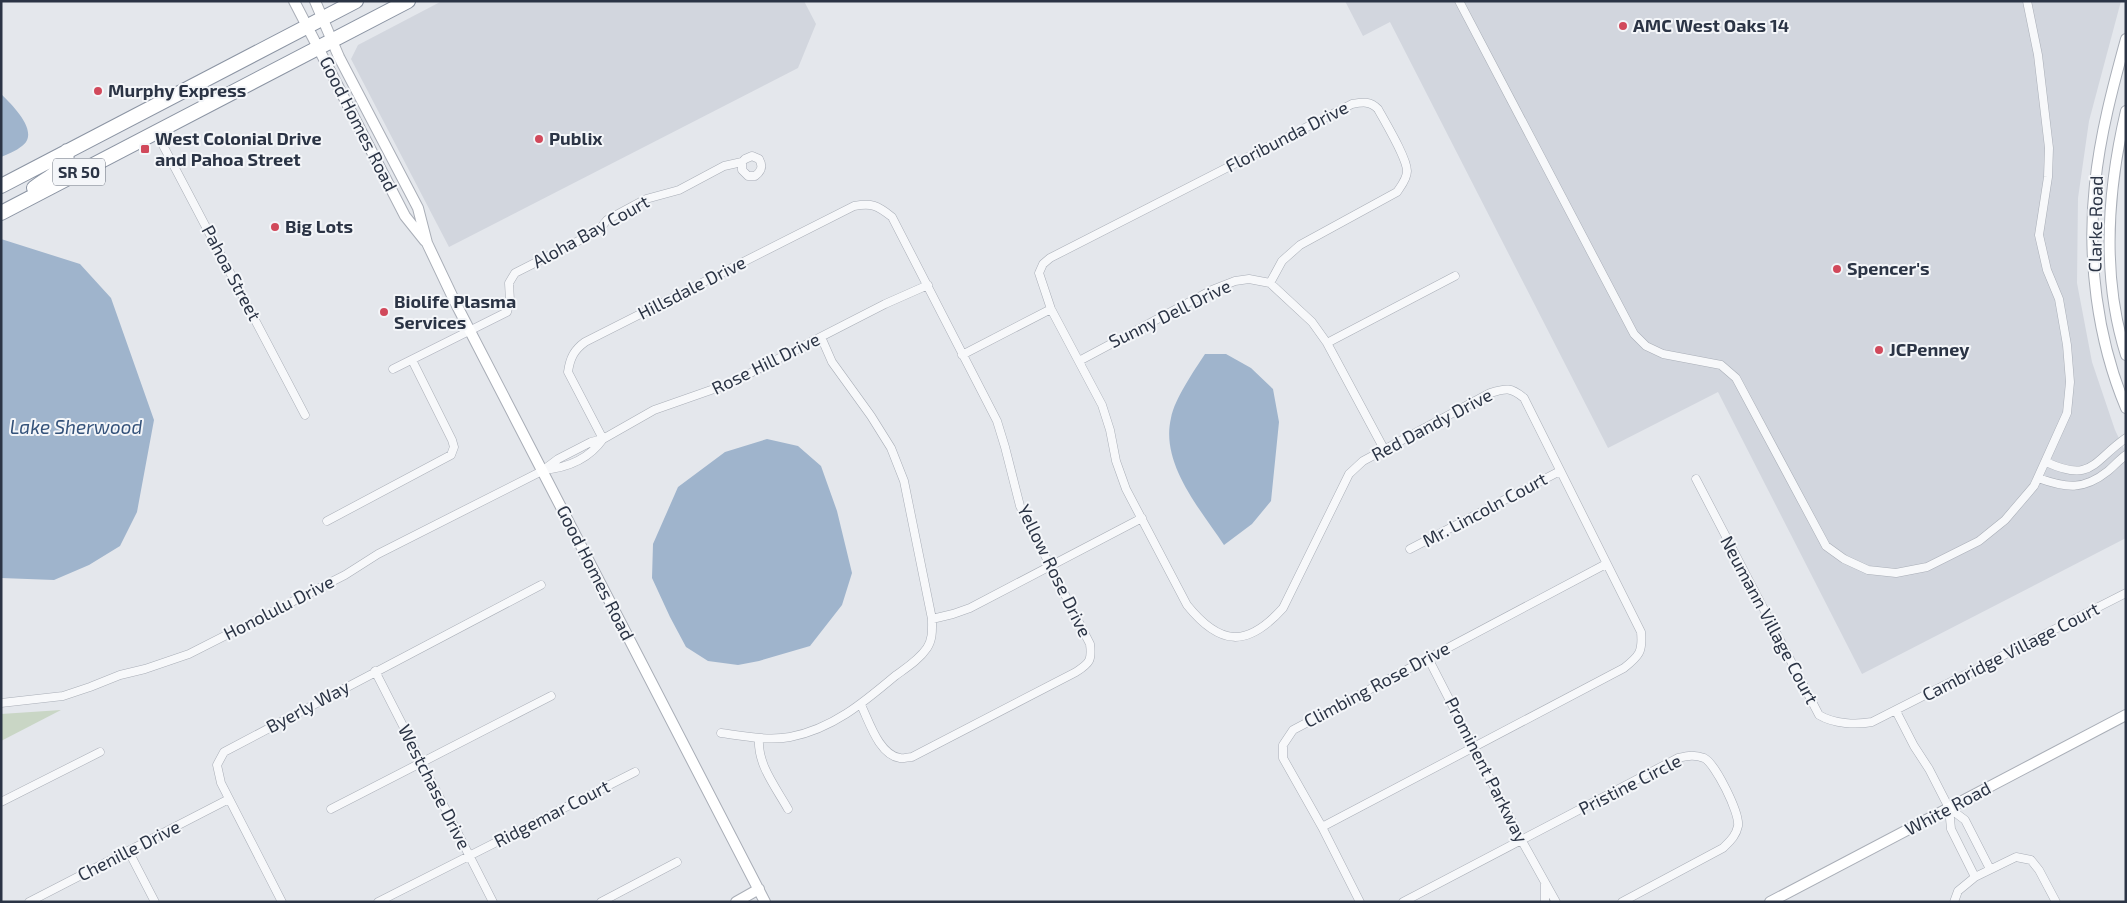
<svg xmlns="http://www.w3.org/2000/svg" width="2127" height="903" font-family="'Exo 2',sans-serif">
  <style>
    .built { fill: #d2d6de }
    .green { fill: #c9d6c5 }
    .water { fill: #9fb4cc }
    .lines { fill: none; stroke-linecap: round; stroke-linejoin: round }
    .street-casing { stroke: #a9aeb7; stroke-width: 9 }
    .secondary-casing { stroke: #a9aeb7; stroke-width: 12 }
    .highway-casing { stroke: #8b94a3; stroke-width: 16 }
    .street { stroke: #f7f8fa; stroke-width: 8 }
    .secondary { stroke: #fff; stroke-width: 10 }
    .highway { stroke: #fff; stroke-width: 14 }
    .poi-dot { fill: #d1495b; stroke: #f4f6f9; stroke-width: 2 }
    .labels { text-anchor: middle; stroke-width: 4; stroke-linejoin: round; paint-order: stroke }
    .shield { fill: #f4f6f9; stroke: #676e7b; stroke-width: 1 }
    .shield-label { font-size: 16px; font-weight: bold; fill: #2b3445 }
    .poi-label { font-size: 18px; font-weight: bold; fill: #2b3445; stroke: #f4f6f9; text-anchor: start }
    .street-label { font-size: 18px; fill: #2b3445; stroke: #f4f6f9 }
    .water-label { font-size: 19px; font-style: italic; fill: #34527a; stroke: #f4f6f9 }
  </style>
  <rect width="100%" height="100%" fill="#e4e7ec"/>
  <path class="built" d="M442,1H804L816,24L798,68L449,247L351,59L358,45Z
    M1345,1H2121L2089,121L2078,198L2077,283L2092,362L2115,430L2126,453V538L1862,674L1718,392L1608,448L1390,22L1363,36Z"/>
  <path class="green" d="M61,710L1,741V714Z"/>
  <path class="water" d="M1,94C11,104 41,132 22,146C16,151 8,154 1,157Z
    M1,239L80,264L111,298L154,420L137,512L120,546L89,565L54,580L1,578Z
    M1205,354H1226L1251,368L1273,389L1279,422L1271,501L1252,524L1224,545C1201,510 1160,464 1171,418C1175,398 1194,371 1205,354Z
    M767,439L798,446L821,466L837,511L852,573L842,605L810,646L759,661L738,665L708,661L686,647L670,617L652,578L653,544L678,487L725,452Z"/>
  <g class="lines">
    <defs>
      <path id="street" d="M1459,1L1634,334L1646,346L1663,354L1721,365L1736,378L1826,546L1844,559L1868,570L1896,573L1927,567L1979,541L2005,520L2034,486L2067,413L2070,382L2067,345L2059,299L2047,270L2039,235L2048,177L2049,148L2038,55L2027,1
        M156,132L305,415
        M1270,283L1282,261L1300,245L1397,192C1401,186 1407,179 1407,171C1407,158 1385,122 1378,109C1370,101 1363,102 1352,104L1050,258L1043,264L1039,273L1051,309L1102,405L1110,430L1116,461L1126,489L1187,605C1220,646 1247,648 1283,608L1349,474L1363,461L1490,393C1506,388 1511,387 1524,398L1641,632C1643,652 1639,656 1624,668L1322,827
        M1327,343L1455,276
        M962,355L1051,309
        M1079,361L1212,290L1235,281L1249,279L1270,283L1312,322L1327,343L1384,449
        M393,369L507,312L510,301L509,283L515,273L598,231L607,220L646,199L679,190L724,166L742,162L745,159L752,156L759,159C763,166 762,171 755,176H748L742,170V162
        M603,439L568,372C570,358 574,350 585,342L854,206C872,203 877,205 892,217L997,421L1005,447L1020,506L1090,644C1092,660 1090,663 1076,672L912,757C908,757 903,759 900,758C879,755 869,721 861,705
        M2046,462C2092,483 2092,462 2126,438
        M543,470C566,468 589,459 603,439
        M2038,478C2066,488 2083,491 2108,471C2114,466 2119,460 2126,455
        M1696,479L1819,715C1834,724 1856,725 1872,722L2126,593
        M327,521L451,455L454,447L452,440L412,360
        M1410,549L1560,471
        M932,619L953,614L970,608L1142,518
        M1428,658L1522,841L1556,902
        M375,671L493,902
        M1,703L63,696L90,687L120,675L145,669L189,654L345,575L378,554L542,471L558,459L591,442L603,439L654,410L731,383L885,304L928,285
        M1896,711L1914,746L1929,769L1949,808L1951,829L1975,877
        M721,733C743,736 768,741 790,737C832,729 863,703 895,676C906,668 919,660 927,648C933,639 932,629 932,619L904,481L891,448L871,416L832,362L821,337
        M759,738C757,764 775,786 788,809
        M1,802L100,752
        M1949,808L1965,820L1990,869
        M331,809L551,696
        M129,852L155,902
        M1545,884V902
        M29,902L229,799
        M282,902L221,783L217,765L224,752L541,585
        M378,902L635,772
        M601,902L677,862
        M1360,902L1322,827L1283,758V745L1293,730L1606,564
        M1403,902L1678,758C1687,756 1694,754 1704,758C1715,763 1740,813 1738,826C1736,836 1730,841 1723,848L1622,902
        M1954,902L1958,891L1975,877L2016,857L2031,860L2039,870L2056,902"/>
      <path id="secondary" d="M294,1L405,216L425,241
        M315,1L339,57L418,208L427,243L455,302L765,902
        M2126,39C2113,86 2100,135 2095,184C2087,258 2097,339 2126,408
        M2126,111C2107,192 2101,276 2126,355
        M736,902L759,889
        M1770,902L2126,715"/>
      <path id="highway" d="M1,186L356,1
        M34,188C48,177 68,170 67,151
        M1,213L408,1"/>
    </defs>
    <use href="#street" class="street-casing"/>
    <use href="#secondary" class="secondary-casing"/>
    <use href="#highway" class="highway-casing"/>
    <use href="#street" class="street"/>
    <use href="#secondary" class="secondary"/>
    <use href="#highway" class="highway"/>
  </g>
  <g class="poi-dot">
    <circle cx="1623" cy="26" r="5"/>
    <circle cx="98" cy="91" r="5"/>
    <circle cx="539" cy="139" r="5"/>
    <rect x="140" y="144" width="10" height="10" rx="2.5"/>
    <circle cx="275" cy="227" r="5"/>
    <circle cx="1837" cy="269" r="5"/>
    <circle cx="384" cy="312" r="5"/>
    <circle cx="1879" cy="350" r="5"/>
  </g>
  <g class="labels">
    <rect class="shield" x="53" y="158.5" width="52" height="27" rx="4"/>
    <g class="shield-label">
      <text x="79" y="178">SR 50</text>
    </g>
    <g class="poi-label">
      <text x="1633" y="32">AMC West Oaks 14</text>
      <text x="108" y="97">Murphy Express</text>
      <text x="155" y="145">West Colonial Drive<tspan x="155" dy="21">and Pahoa Street</tspan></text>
      <text x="549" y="145">Publix</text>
      <text x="285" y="233">Big Lots</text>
      <text x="1847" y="275">Spencer's</text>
      <text x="394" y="308">Biolife Plasma<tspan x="394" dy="21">Services</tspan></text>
      <text x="1889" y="356">JCPenney</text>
    </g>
    <g class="street-label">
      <text transform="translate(358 124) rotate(63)" y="6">Good Homes Road</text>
      <text transform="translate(1287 137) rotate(-27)" y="6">Floribunda Drive</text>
      <text transform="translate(2096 224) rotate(-89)" y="6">Clarke Road</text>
      <text transform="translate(591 232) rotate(-29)" y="6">Aloha Bay Court</text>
      <text transform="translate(231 273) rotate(62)" y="6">Pahoa Street</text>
      <text transform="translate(692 288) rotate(-27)" y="6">Hillsdale Drive</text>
      <text transform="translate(1170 314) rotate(-26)" y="6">Sunny Dell Drive</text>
      <text transform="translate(766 364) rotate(-26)" y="6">Rose Hill Drive</text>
      <text transform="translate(1432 425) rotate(-28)" y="6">Red Dandy Drive</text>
      <text transform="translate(1485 510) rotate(-28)" y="6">Mr. Lincoln Court</text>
      <text transform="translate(1054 571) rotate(64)" y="6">Yellow Rose Drive</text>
      <text transform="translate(595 573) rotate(63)" y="6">Good Homes Road</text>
      <text transform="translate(279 608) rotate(-27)" y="6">Honolulu Drive</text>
      <text transform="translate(1769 620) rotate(62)" y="6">Neumann Village Court</text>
      <text transform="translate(2011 652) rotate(-27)" y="6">Cambridge Village Court</text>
      <text transform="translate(1377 685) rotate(-28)" y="6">Climbing Rose Drive</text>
      <text transform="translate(308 707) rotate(-28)" y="6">Byerly Way</text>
      <text transform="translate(1486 770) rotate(63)" y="6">Prominent Parkway</text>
      <text transform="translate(1630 785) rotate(-27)" y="6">Pristine Circle</text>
      <text transform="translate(434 787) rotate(63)" y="6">Westchase Drive</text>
      <text transform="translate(1948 809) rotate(-28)" y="6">White Road</text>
      <text transform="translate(552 814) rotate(-27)" y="6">Ridgemar Court</text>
      <text transform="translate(129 851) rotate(-27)" y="6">Chenille Drive</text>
    </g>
    <g class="water-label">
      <text x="76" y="434">Lake Sherwood</text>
    </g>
  </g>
  <rect width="2127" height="903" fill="none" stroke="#2b3445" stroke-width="5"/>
</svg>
